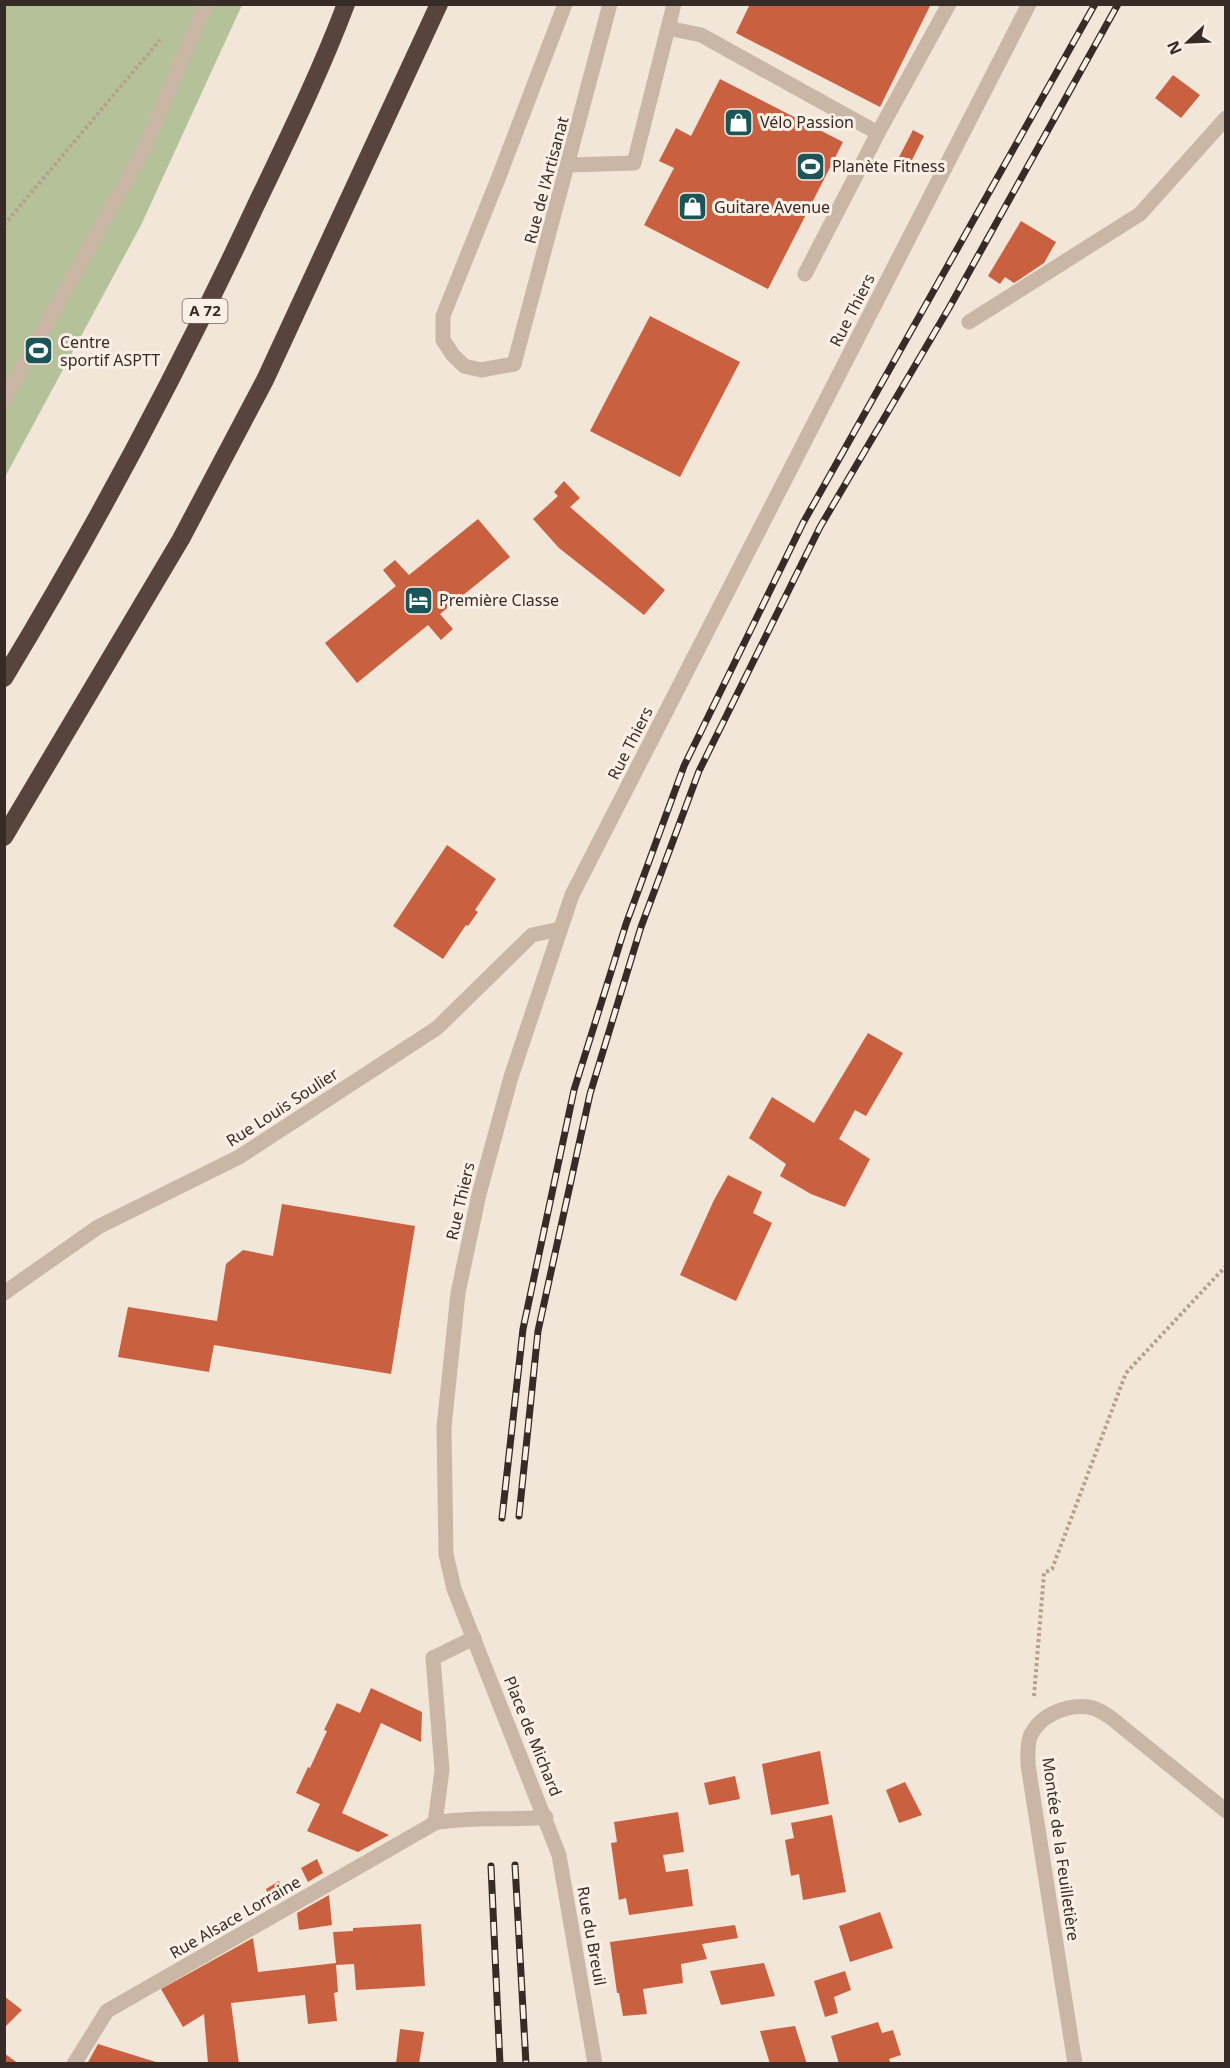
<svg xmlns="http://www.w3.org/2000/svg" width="1230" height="2068" font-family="'Noto Sans',sans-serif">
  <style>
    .green { fill: #b4c199 }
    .building { fill: #c96040 }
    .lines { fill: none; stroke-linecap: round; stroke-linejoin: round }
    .path { stroke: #b69f8f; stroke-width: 4; stroke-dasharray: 3 3; stroke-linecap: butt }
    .service { stroke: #cab6a5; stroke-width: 15 }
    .minor { stroke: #cab6a5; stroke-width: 15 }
    .tertiary { stroke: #cab6a5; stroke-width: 15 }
    .motorway { stroke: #57453d; stroke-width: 18 }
    .rail-casing { stroke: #362b27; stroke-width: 7 }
    .rail { stroke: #faf0e6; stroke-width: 4.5; stroke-dasharray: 14; stroke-linecap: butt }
    .labels { text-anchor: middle; stroke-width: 6; stroke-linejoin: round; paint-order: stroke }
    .shield { fill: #faf0e6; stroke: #716660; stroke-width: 1.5 }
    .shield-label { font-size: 15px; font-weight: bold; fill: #362b27 }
    .poi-label { font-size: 16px; fill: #362b27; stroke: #faf0e6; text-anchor: start }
    .street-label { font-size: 16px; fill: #362b27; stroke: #faf0e6 }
  </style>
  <rect width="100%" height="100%" fill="#f2e6d9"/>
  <path class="green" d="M5,5H242L141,225L5,477Z"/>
  <path class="building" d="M750,4H931L880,107L736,33Z
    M1173,75L1200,95L1181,118L1155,98Z
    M720,79L843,142L768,289L644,225L674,168L659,161L676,128L691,136Z
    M913,130L924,136L910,164L898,159Z
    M1021,221L1056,242L1044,263L1014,283L1005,277L1000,284L988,276Z
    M650,316L740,362L680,477L590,431Z
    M564,481L580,498L570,507L665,590L644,615L559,548L533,519L558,496L554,492Z
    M478,519L510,557L440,614L453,629L441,640L428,625L357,683L325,643L396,586L383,570L395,560L409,575Z
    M447,845L496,879L475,910L478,912L468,926L466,925L443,959L393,926Z
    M868,1033L903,1053L866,1116L855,1110L839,1139L870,1159L845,1207L811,1194L780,1176L786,1164L749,1138L772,1097L814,1123Z
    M728,1175L762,1192L753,1213L772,1223L736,1301L680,1275L714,1200Z
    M282,1204L415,1226L391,1374L214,1345L209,1372L118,1357L128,1307L217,1321L226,1264L243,1250L273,1256Z
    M371,1688L422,1712L421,1742L381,1723L342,1813L389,1835L358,1852L307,1831L320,1804L296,1793L308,1767L310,1768L327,1731L324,1730L337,1703L360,1713Z
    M820,1751L829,1804L771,1815L762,1764Z
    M735,1776L740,1799L709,1805L704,1783Z
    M905,1782L922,1815L899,1823L886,1790Z
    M678,1812L684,1852L663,1855L666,1872L688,1869L693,1906L629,1915L626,1898L619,1900L611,1843L617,1842L614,1822Z
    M832,1815L846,1892L803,1900L799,1874L791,1876L785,1840L794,1838L791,1823Z
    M317,1859L323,1873L308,1882L301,1868Z
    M279,1881L286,1894L267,1905L263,1897L268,1894L266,1889Z
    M329,1895L332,1925L299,1930L297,1913Z
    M880,1912L893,1948L850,1962L839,1926Z
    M421,1924L425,1986L356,1990L354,1964L336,1965L338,1992L334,1993L337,2021L308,2024L305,1995L231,2003L239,2064H208L204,2014L183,2027L161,1989L253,1938L258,1972L336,1963L333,1932L353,1931V1928Z
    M735,1925L738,1938L702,1944L707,1959L681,1964L683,1983L643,1989L647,2014L623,2016L619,1993H617L610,1942Z
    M764,1963L775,1996L721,2005L710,1971Z
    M845,1971L851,1990L834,1997L838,2013L825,2017L814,1981Z
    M4,1996L22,2010L4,2028Z
    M878,2022L882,2033L893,2030L901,2055L889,2059L891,2064H839L831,2036Z
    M795,2026L807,2064H770L760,2031Z
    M400,2029L424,2032L419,2064H396Z
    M98,2044L159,2063L158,2064H87Z
    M4,2053L19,2064H4Z"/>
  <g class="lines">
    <path class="path" d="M4,225L160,40
      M1034,1696L1044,1573L1052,1569L1126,1373L1226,1266"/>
    <path class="service" d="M668,28L701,35L878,133L805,274
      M878,133L949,4
      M569,165L634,163L674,4
      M514,364L481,370L464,366L453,355L443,340V316L498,179L565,4
      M4,400L144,149L206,4"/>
    <path class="minor" d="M969,322L1140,214L1226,118
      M514,364L610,4
      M4,1293L98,1227L239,1157L437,1028L532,935L560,929
      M435,1823L442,1770L433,1658L474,1638
      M74,2064L107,2011L435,1823C472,1816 509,1821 546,1817
      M1075,2064L1028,1765C1028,1757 1027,1745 1030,1737C1039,1715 1067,1704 1089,1707C1096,1708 1104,1713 1110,1717L1226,1811"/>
    <path class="tertiary" d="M595,2064L559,1855L454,1589L446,1554L444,1427L458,1293L479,1194L511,1077L572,895L1029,4"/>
    <path class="motorway" d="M4,678C96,526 180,368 255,207C287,140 320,73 346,4
      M4,837L181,539L265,380L439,4"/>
    <defs>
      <path id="rail" d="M519,1516L538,1331L590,1094L641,927L699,771L820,527L949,308L1118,4
        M502,1518L523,1329L574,1090L626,924L684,766L803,523L1095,4
        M515,1865L526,2064
        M491,1866L500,2064"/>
    </defs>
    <use href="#rail" class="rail-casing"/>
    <use href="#rail" class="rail"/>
  </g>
  <defs>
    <symbol id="shop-square" viewBox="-11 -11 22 22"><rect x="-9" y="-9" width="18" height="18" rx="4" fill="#1b5558" stroke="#faf0e6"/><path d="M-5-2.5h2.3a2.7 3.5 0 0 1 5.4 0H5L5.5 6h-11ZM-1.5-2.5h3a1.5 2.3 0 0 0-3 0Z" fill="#fff"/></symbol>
    <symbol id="stadium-square" viewBox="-11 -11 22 22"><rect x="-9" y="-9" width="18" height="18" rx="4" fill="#1b5558" stroke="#faf0e6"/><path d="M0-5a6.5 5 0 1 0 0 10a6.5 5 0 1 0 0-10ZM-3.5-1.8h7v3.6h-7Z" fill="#fff"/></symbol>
    <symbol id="hotel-square" viewBox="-11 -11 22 22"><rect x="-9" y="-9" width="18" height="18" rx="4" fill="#1b5558" stroke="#faf0e6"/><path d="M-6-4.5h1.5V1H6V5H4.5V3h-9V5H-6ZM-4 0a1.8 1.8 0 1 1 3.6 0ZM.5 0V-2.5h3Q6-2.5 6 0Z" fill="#fff"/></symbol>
  </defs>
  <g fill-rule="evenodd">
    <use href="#shop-square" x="722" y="106" width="33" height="33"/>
    <use href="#stadium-square" x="794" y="150" width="33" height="33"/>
    <use href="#shop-square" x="676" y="190" width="33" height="33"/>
    <use href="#stadium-square" x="22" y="334" width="33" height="33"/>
    <use href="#hotel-square" x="402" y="584" width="33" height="33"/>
  </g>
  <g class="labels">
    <rect class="shield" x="182.5" y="299" width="45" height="24" rx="4.5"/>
    <g class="shield-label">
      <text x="205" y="316">A 72</text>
    </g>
    <g class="poi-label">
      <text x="760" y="128">Vélo Passion</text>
      <text x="832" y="172">Planète Fitness</text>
      <text x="714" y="213">Guitare Avenue</text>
      <text x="60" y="348">Centre<tspan x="60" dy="18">sportif ASPTT</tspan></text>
      <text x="439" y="606">Première Classe</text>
    </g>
    <g class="street-label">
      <text transform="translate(546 180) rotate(-75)" y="6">Rue de l'Artisanat</text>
      <text transform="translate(852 310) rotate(-63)" y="6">Rue Thiers</text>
      <text transform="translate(630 743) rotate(-63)" y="6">Rue Thiers</text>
      <text transform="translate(282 1107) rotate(-33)" y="6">Rue Louis Soulier</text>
      <text transform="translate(460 1201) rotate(-77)" y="6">Rue Thiers</text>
      <text transform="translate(533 1736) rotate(68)" y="6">Place de Michard</text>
      <text transform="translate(1061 1849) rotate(82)" y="6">Montée de la Feuilletière</text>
      <text transform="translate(235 1917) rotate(-30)" y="6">Rue Alsace Lorraine</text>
      <text transform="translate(592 1936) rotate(80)" y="6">Rue du Breuil</text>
    </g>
  </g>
  <rect width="1230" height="2068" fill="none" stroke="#362b27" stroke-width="12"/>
  <g transform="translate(1188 42) rotate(247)" stroke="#faf0e6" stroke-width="4.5" paint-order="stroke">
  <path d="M0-4.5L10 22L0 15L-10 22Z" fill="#362b27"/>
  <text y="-9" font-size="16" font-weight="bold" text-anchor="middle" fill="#362b27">N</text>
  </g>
</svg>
